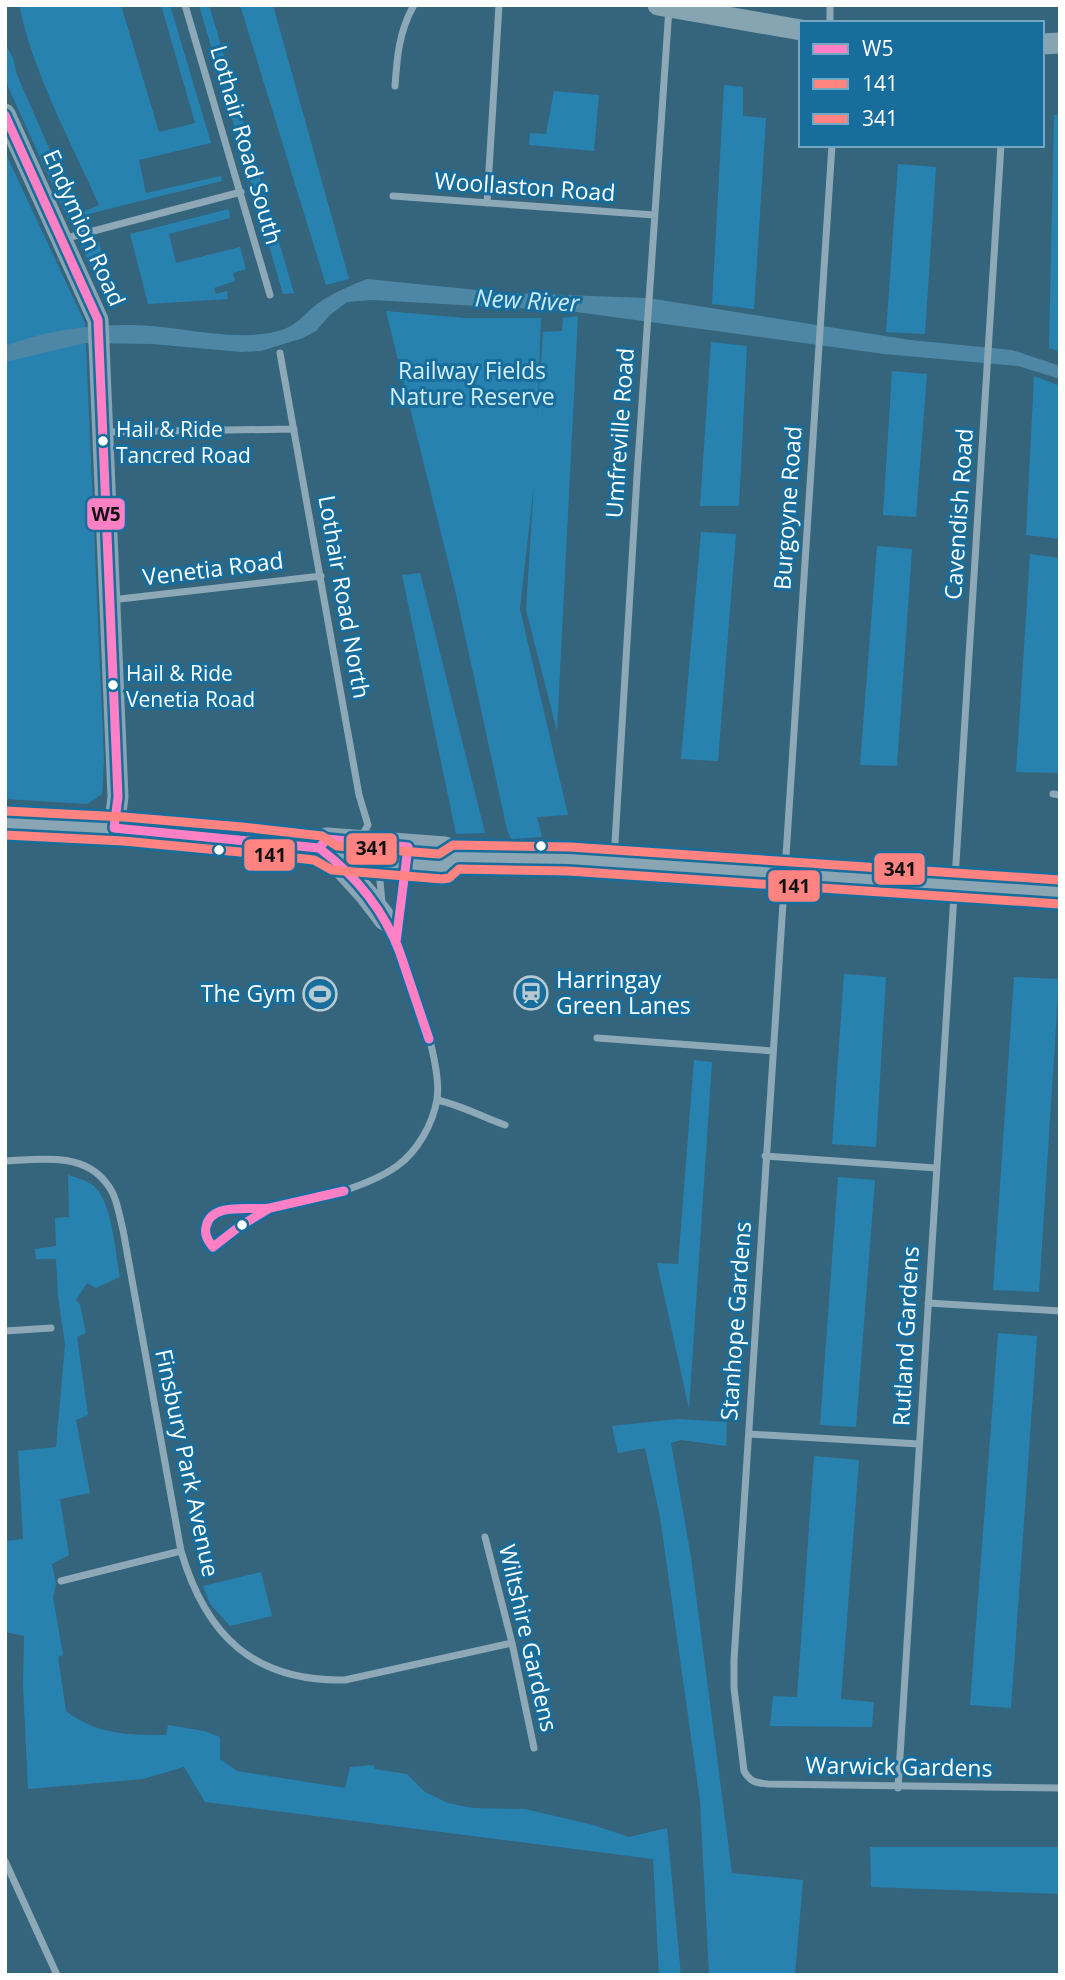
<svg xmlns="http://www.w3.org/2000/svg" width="1065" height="1980" font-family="'Open Sans',sans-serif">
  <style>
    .green { fill: #2882af }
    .water { fill: #4e87a5 }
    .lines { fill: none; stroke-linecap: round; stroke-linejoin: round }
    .minor { stroke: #8da8b7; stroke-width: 7 }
    .secondary { stroke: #87a4b3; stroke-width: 21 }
    .primary { stroke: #8aa6b4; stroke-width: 23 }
    .bus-1-casing { stroke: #176d9b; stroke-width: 14 }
    .bus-2-casing { stroke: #176d9b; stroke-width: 14 }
    .bus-3-casing { stroke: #176d9b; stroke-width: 14 }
    .bus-1 { stroke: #ff80c5; stroke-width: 9 }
    .bus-2 { stroke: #ff8380; stroke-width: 9 }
    .bus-3 { stroke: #ff8380; stroke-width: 9 }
    .bus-dot { fill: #fff; stroke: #176d9b; stroke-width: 2.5 }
    .labels { text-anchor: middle; stroke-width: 6; stroke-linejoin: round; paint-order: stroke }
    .bus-label { font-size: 21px; fill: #fff; stroke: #176d9b; text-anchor: start }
    .street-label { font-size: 23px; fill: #fff; stroke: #176d9b }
    .park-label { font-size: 23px; fill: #d4effc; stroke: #176d9b }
    .poi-label { font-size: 23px; fill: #fff; stroke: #176d9b; text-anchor: start }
    .water-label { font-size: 24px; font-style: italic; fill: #caebfa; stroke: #176d9b }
    .line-badge { stroke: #176d9b; stroke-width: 2.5 }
    .pale-badge-label { font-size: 19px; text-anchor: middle; font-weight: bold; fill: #111 }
  </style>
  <rect width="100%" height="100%" fill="#35647d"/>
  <path class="green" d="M19,5H121L159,132L195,123L161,5H170L211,143L139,160L146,193L221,176L222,181L68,219L5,80V43L13,58L17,75L78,214L99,205C70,140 34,75 19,5Z
    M199,5H209L294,293L283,294Z
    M240,5H273L349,279L326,285Z
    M724,85L743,87V116L766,118L754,309L712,304Z
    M554,91L599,95L594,151L529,145L530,133L546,134Z
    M1054,115H1060V352L1049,348Z
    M5,152L85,323L104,760L102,794L87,804L5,799Z
    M898,164L936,167L925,334L886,332Z
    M229,209L230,218L169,234L176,263L240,247L246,269L233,273L235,281L214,288L216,294L227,291L228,299L148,304L130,234Z
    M99,242L116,308L110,309L81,246Z
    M386,311L465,318H541L537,421L543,332L562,331L563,318L578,316L557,731L526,610L534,483L520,609L568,815L537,817L542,837L511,839L507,830L456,594Z
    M711,342L747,346L739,506H700Z
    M892,371L927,374L916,517L883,515Z
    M1034,376L1060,386V539L1026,535Z
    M701,532L736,534L718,761L681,759Z
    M877,546L912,549L897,766L860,765Z
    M1030,554L1060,558L1059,773L1016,772Z
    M420,573L485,833L456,834L402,575Z
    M844,974L886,977L876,1147L832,1144Z
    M1014,977L1059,979L1039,1292L993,1290Z
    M694,1060L712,1062L689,1409L657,1263L678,1264Z
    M68,1175C77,1178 87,1180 94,1186C113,1204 115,1252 120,1277L96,1288L87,1283L76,1300L80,1305L86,1333L77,1337L88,1415L76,1420L90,1493L60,1499L69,1555L52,1564L56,1584L53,1597L63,1655L58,1657L66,1711C98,1735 129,1735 166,1735L168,1725L204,1731L220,1737V1759L237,1771L345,1788L350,1767L373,1765L375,1769L407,1774L425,1792L448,1803L472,1808L525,1809L593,1825L629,1837L667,1828L681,1975H659L653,1859L205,1802L184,1767L143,1779L28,1789L23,1685L24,1636L5,1632V1541L23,1539L18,1451L56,1447L65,1345L58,1296L56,1259H36L35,1249L56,1246L55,1218L69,1217Z
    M838,1177L875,1180L856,1427L820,1425Z
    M998,1333L1037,1336L1011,1708L970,1705Z
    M678,1419L727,1422L726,1446L681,1440L671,1443L691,1557L732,1873L803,1880L795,1975H709L700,1801L660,1517L645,1448L618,1453L612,1426Z
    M814,1456L859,1460L841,1699L874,1702L872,1727L770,1726L773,1696L797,1697Z
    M261,1572L272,1616L230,1626L210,1604L203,1586Z
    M870,1847H1060V1894L871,1887Z"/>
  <path class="water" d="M367,279L507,293L648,298L910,340L1012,350L1060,366V379L1018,366L884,354L569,311L372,300L347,302L330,315L316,331L303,338L261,351L241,352L153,344L85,343L5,362V346C45,331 83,325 126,325C173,324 222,341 270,333C301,327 301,314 323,300C337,291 352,285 367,279Z"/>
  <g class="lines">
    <path class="minor" d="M185,5L270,295
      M830,5V23
      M395,86C397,57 399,31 414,5
      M832,145L734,1660V1688L744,1771C750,1782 756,1783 768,1784L1060,1788
      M393,196L654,215
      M487,203L499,5
      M63,239L241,192
      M280,353L359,795L368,825L361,837
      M104,432L294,429
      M111,600L321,576
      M1053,794L1060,795
      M614,859L637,476L669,8
      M382,903L380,881L382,866
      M397,940L403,868
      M597,1038L773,1051
      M437,1100C461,1105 482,1117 505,1125
      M765,1156L936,1168
      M5,1161C40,1159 84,1152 107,1184C117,1196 119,1215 123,1230L181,1551C206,1636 254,1682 345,1680L512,1643
      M267,1209L240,1226L213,1247C203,1240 202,1223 213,1215C225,1206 250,1211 265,1209C302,1204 367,1188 397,1166C417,1152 433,1124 437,1099C443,1060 405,958 386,922
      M928,1303L1060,1311
      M5,1331L51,1328
      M749,1434L919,1444
      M485,1537L512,1643L534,1748
      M61,1581L181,1551
      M898,1788L1001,145
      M5,1861L57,1975"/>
    <path class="secondary" d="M658,5L801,30
      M1042,44L1060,43
      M5,114L98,320L118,797L114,828"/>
    <path class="primary" d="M5,823C111,826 215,836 319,848L333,858L443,867L454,857L569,859L1060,892
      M319,848L327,839L445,848L454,857
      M333,858L366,894L385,919"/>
    <defs>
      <path id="bus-1" d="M5,115L98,320L118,797L114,828
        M114,828L319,848
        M319,848C355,875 384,910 400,953
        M319,848L327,839L408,847L396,942L400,953
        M400,953L429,1039
        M400,953L429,1039
        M270,1208L240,1226L213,1247C208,1241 204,1235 206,1227C211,1201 252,1211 270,1208Z
        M270,1208L344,1191
        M270,1208L344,1191"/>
      <path id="bus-2" d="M5,835L123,841L240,852L314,860L332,870L442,879L449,878L459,869L568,871L1059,904"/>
      <path id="bus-3" d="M5,811L124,817L242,827L322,836L337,846L439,854L453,845L570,847L1060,880"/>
    </defs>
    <use href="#bus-1" class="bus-1-casing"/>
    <use href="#bus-2" class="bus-2-casing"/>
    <use href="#bus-3" class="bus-3-casing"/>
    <use href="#bus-1" class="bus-1"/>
    <use href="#bus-2" class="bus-2"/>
    <use href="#bus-3" class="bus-3"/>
  </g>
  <defs>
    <symbol id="station-ring" viewBox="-11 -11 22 22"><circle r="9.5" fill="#176d9b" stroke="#b8c9d2" stroke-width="1.5"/><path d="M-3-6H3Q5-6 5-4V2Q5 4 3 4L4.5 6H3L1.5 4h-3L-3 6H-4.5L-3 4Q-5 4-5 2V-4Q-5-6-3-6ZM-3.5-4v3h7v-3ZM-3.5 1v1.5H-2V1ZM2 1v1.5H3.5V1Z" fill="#b8c9d2"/></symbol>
    <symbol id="stadium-ring" viewBox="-11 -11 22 22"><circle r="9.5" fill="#176d9b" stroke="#b8c9d2" stroke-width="1.5"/><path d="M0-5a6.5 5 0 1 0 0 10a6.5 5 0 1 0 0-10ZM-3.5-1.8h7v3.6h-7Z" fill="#b8c9d2"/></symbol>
  </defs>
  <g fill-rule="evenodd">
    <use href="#station-ring" x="512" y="974" width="38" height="38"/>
    <use href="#stadium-ring" x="301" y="975" width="38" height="38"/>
  </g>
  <g class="bus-dot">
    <circle cx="103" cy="441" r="6"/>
    <circle cx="113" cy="685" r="6"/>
    <circle cx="541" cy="846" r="6"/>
    <circle cx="219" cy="850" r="6"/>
    <circle cx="242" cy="1225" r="6"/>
  </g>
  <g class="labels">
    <g class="bus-label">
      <text x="116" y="437">Hail &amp; Ride<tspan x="116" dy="26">Tancred Road</tspan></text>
      <text x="126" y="681">Hail &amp; Ride<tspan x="126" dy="26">Venetia Road</tspan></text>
    </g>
    <g class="street-label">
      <text transform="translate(246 145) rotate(74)" y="8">Lothair Road South</text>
      <text transform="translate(525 187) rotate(4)" y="8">Woollaston Road</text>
      <text transform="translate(84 228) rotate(66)" y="8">Endymion Road</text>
      <text transform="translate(620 433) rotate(-86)" y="8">Umfreville Road</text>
      <text transform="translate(788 508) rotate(-86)" y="8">Burgoyne Road</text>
      <text transform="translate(959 514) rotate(-86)" y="8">Cavendish Road</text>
      <text transform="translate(213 569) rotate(-7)" y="8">Venetia Road</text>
      <text transform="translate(344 597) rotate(80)" y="8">Lothair Road North</text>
      <text transform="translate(736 1321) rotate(-86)" y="8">Stanhope Gardens</text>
      <text transform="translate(906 1336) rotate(-87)" y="8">Rutland Gardens</text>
      <text transform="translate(187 1463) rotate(78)" y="8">Finsbury Park Avenue</text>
      <text transform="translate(528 1638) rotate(77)" y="8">Wiltshire Gardens</text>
      <text transform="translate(899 1767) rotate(1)" y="8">Warwick Gardens</text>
    </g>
    <g class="park-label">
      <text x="472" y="379">Railway Fields<tspan x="472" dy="26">Nature Reserve</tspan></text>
    </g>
    <g class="poi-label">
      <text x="556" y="988">Harringay<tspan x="556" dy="26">Green Lanes</tspan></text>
      <text x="296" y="1002" text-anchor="end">The Gym</text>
    </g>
    <g class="water-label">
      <text transform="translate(527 301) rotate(3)" y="8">New River</text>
    </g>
  </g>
  <g class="line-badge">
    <rect x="86" y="497" width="40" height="34" rx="7" fill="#ff80c5"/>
    <rect x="345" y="832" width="53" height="34" rx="7" fill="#ff8380"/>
    <rect x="243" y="838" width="53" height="34" rx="7" fill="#ff8380"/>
    <rect x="873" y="852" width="53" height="34" rx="7" fill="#ff8380"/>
    <rect x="767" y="869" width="54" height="34" rx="7" fill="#ff8380"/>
  </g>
  <g class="pale-badge-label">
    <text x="106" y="521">W5</text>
    <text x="372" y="855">341</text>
    <text x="270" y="862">141</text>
    <text x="900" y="876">341</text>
    <text x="794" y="893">141</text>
  </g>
  <rect width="1065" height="1980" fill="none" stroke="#ffffff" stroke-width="14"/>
  <rect x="799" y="21" width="245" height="126" fill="#176d9b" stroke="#74a7c3" stroke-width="2"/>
  <rect x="813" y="44" width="35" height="10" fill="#ff80c5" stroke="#74a7c3" stroke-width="2"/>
  <text x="862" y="56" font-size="21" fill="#ffffff">W5</text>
  <rect x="813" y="79" width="35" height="10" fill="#ff8380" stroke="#74a7c3" stroke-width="2"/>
  <text x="862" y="91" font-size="21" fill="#ffffff">141</text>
  <rect x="813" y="114" width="35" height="10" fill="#ff8380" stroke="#74a7c3" stroke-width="2"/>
  <text x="862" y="126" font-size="21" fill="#ffffff">341</text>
</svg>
